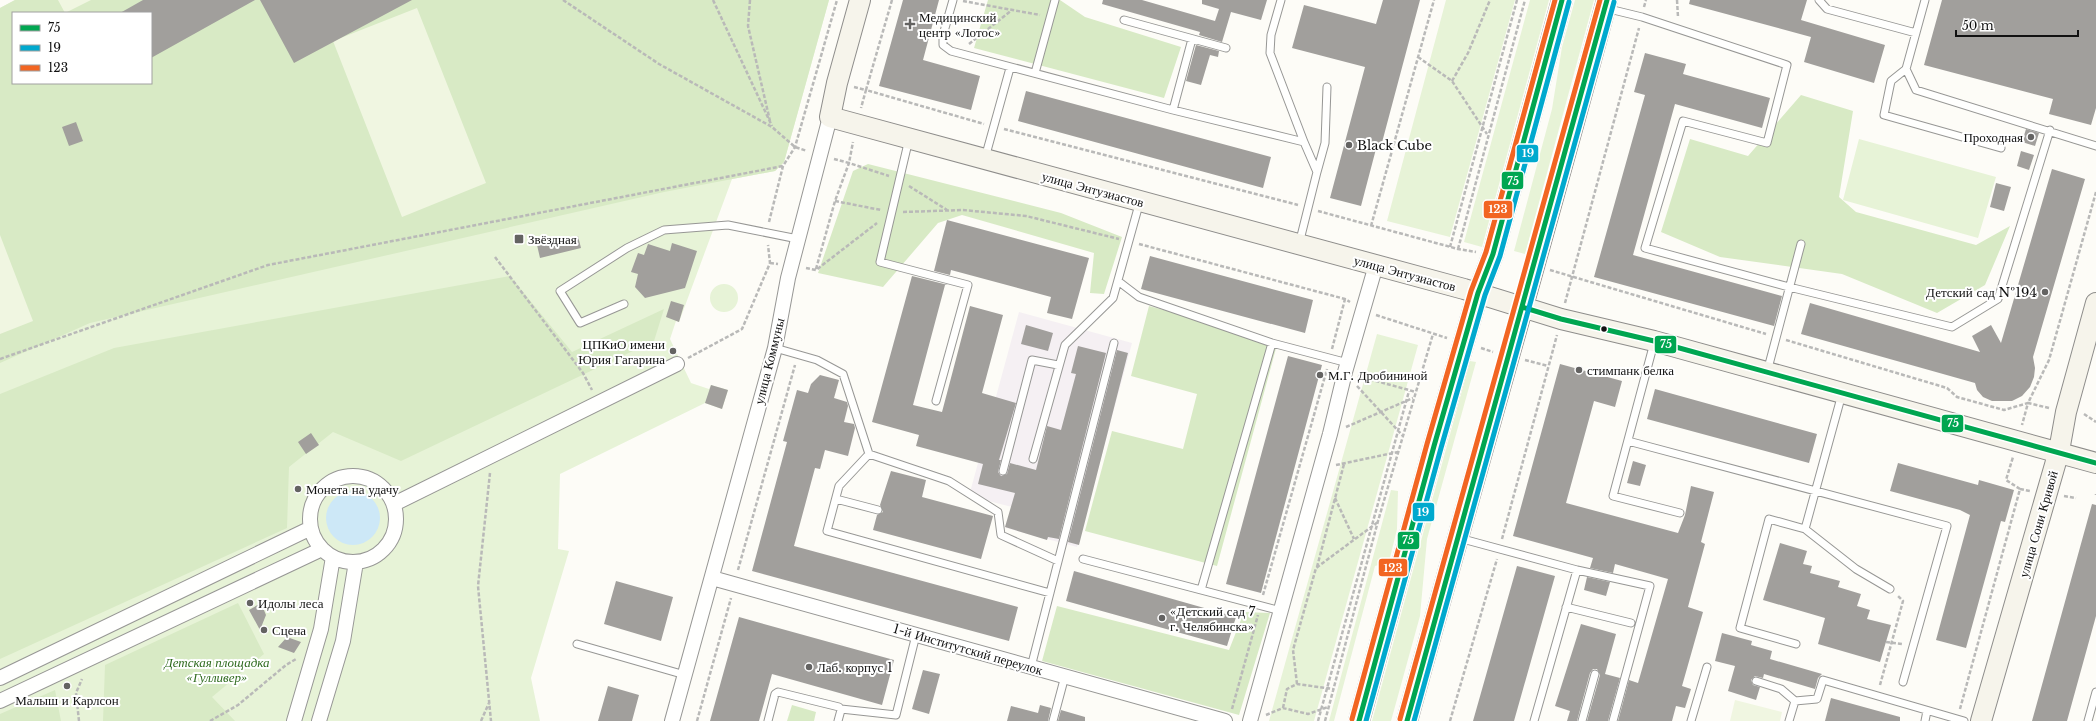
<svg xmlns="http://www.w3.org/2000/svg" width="2096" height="721" font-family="'Libre Baskerville',serif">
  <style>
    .industrial { fill: #f5f0f3 }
    .green { fill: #e7f3d7; fill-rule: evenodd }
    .forest { fill: #d8eac5; fill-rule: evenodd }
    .pitch { fill: #f0f6e1 }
    .water { fill: #cde8f7 }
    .building { fill: #a19f9c }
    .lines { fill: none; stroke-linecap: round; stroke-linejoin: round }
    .lane-casing { stroke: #979795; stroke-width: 9 }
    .street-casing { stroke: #979795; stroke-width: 16 }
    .secondary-casing { stroke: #8e8d8b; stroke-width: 22 }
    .path { stroke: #b9b9b8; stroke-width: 2.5; stroke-dasharray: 4 2; stroke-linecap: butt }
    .lane { stroke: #fffffe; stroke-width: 7 }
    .street { stroke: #fffffe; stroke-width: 14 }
    .secondary { stroke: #f6f4eb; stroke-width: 20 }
    .bus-1-casing { stroke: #fff; stroke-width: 8 }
    .bus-2-casing { stroke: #fff; stroke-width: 8 }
    .bus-3-casing { stroke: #fff; stroke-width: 8 }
    .bus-1 { stroke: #00a651; stroke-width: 5 }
    .bus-2 { stroke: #00a9ce; stroke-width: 5 }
    .bus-3 { stroke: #f26522; stroke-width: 5 }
    .poi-dot { fill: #646362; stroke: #fff; stroke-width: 1.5 }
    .bus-dot { fill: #111; stroke: #fff; stroke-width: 1.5 }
    .labels { text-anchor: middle; stroke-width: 4; stroke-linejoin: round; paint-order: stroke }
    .poi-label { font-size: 13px; fill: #111; stroke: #fff; text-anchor: start }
    .street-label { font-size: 13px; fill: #111; stroke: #fff }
    .park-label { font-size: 13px; font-style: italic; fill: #2f6b1f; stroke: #fff }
    .line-badge { stroke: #fff; stroke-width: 1.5 }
    .badge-label { font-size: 11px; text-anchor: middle; font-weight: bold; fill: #fff }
  </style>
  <rect width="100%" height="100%" fill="#fdfcf7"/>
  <path class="industrial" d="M1019,312L1132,343L1077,547L1006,528L1012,507L969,496Z"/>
  <path class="green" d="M15,0H829L784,162L775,171L732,179L679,322L676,321L670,339L691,383L709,389L711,385L728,390L722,409L705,403L560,474L558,549L569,551L531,678L540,721H0V8ZM13,13H151V83H13Z
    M1446,0H1515L1450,237L1387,221Z
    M1530,0H1549L1482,247L1464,242Z
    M1575,0H1594L1525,254L1514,251L1552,109L1562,47Z
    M1859,139L1996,177L1978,238L1843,200Z
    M710 298a14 14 0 1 1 28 0a14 14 0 1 1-28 0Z
    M1377,334L1418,345L1314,721H1269Z
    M1470,361L1476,362L1427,539L1420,616L1391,721H1372Z
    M1391,490L1398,491L1397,529L1389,562L1375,566L1334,721H1329Z"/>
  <path class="forest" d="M15,0H829L784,162L775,171L664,192L90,323L0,363V8ZM13,13H151V83H13Z
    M988,0H1060L1085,17L1181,47L1164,98L974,48Z
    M1801,95L1853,111L1839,197L1856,212L1976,245L2010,226L1985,285L1937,313L1842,274L1720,257L1661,232L1690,139L1748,156Z
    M868,164L1061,213L1122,237L1104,294L1090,293L1094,253L962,215L938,223L883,287L818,273L853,171Z
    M510,276L572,352L664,309L654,341L401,461L333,432L289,467L287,528L0,659V394L114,348Z
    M1149,306L1278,341L1217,566L1085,531L1112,431L1183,449L1197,394L1131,376Z
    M238,603L264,654L212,697L235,721H103L105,665Z
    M1057,606L1229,650L1244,612L1270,613L1239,715L1042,661Z
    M55,690L61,721H0V714Z
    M792,705L816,712L814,721H787Z"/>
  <path class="pitch" d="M58,0H91L65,13Z
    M417,8L486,183L402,217L333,41Z
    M0,235L33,321L0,334Z
    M1735,700L1782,712L1780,721H1730Z"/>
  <path class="water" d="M326 518a27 27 0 1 1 54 0a27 27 0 1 1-54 0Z"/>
  <path class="building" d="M143,0H255L151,58V13H120Z
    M260,0H412L294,63Z
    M903,0H939L923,60L980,76L971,110L879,86Z
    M1103,0H1142L1215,21L1219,9L1202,4V0H1267L1261,20L1231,12L1222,42L1199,35L1200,32L1102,4Z
    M1383,0H1420L1380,150L1376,149L1361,206L1330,198L1365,67L1292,48L1304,5L1376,24Z
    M1690,0H1807L1801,20L1885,45L1874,83L1804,62L1811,37L1689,4Z
    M1942,0H2096V108L2091,125L2049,114L2053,99L1924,65Z
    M1196,45L1219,51L1218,57L1210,55L1201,85L1186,81Z
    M1645,53L1686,64L1683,74L1770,98L1762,128L1675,104L1633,255L1782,296L1774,326L1594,277L1645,95L1634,92Z
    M1026,91L1271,157L1263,188L1018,121Z
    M76,122L83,141L69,146L62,127Z
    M2026,129L2039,133L2035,146L2022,142Z
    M2021,151L2034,155L2029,170L2017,166Z
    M2052,169L2085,179L2033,357L2035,368L2034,377L2030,387L2022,396L2012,401H1992L1983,397L1977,390L1975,383L1801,334L1810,303L1980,352L1972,336L1991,325L2001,343Z
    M1996,183L2011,187L2004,211L1990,207Z
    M947,220L1089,258L1072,319L1047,313L1051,297L951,270L950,275L934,271Z
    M578,236L581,248L540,258L537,245Z
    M672,243L697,251L685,288L645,298L635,287L638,274L631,272L638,253L644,255L648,244L670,251Z
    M1150,256L1313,300L1305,333L1141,289Z
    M912,276L948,285H945L913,405L942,412L970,306L1003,315L982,393L1016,403L999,460H1001L998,472L1001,476L1007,474L1010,463L1036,470L1047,426L1061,430L1076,374L1071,373L1078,346L1106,353L1059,539L1048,537L1047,540L1005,527L1015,493L978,484L983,464L916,446L919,435L872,422Z
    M671,301L684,305L679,322L666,317Z
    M1026,325L1053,333L1048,351L1021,344Z
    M1117,350L1128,353L1079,545L1068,542Z
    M1288,356L1322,365L1261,593L1226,584Z
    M1560,364L1622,381L1615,407L1594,401L1566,503L1678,533L1685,515L1691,486L1714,492L1701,542L1705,544L1688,607L1703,612L1682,686L1691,689L1685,708L1676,706L1672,721H1618L1629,680L1638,683L1668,579L1615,564L1613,573L1590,568L1593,558L1513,536Z
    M820,375L839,380L834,398L847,402L848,406L844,422L854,424L855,428L848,456L825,450L820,469L815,468L794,546L1018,607L1009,641L752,571L787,442L783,441L797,390L808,393L811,384Z
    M711,385L728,390L722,409L705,403Z
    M1655,389L1817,434L1809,463L1647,419Z
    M311,433L319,445L306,454L298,442Z
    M1633,461L1646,465L1640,486L1627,483Z
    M1898,463L1978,485L1979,480L2014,490L2005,522L2001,521L1966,648L1936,640L1970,515L1960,510L1890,491Z
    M891,471L926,480L922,497L993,516L981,559L873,530L877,515L883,512L880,505Z
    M2092,504L2096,505V616L2067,721H2032Z
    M1780,543L1807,551L1803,564L1812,566L1810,573L1840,581L1838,587L1861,594L1857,606L1870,610L1867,619L1891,625L1880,662L1818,644L1825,618L1763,600Z
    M1517,566L1555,576L1514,721H1473Z
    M1074,571L1236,617L1227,646L1066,601Z
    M1587,577L1610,582L1606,596L1584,590Z
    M616,581L673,597L661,641L604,624Z
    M261,603L266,615L260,630L249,610Z
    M739,617L894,660L882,705L772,674L759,721H710Z
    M1581,624L1616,634L1605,674L1620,678L1608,721H1587L1600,675L1597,669H1593L1590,673L1577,721H1567L1570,711L1555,706Z
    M1722,633L1752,641L1751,645L1772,651L1770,659L1822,674L1818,678L1815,689L1764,674L1763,678L1755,676L1751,680L1753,685L1760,687L1756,700L1728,691L1735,666L1715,661Z
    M287,637L301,642L294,653L278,647Z
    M923,670L940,674L929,714L912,709Z
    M608,686L639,695L632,721H598Z
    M1831,698L1900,717V721H1825Z
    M1040,705L1051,708L1048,721H1007L1011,706L1038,713Z
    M1061,710L1085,717V721H1058Z"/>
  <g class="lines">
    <defs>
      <path id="lane" d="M953,0L943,35V45L951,51L1173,110L1304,142L1317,172L1299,244
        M1281,0L1271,35L1270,53L1304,142
        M1819,0L1827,9L1916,33
        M1925,0L1906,69L1916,90L2096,146
        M1605,8L1642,17L1787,65L1767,143L1683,121L1645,248L1789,287L1952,327L1998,299L2050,130
        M1124,20L1226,48
        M1906,69L1891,81L1884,115L2001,148
        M1035,73L1055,0
        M1173,110L1192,39
        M909,139L880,262L968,285L936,401
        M985,158L1010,68
        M1317,172L1325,143L1327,87
        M1118,281L1139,297L1272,343L1348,363
        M624,304L580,323L560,291L627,248L664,230L728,225L798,239
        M1654,343L1613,496L1680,513
        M775,348L817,360L843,374L869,454L839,486L827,531L1050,593
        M1767,372L1801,244
        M1628,441L1947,526L1903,682
        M869,454L949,481L998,512L1001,535L1058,561
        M1033,459L1065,345L1113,298L1140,201
        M1003,471L1032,360L1058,365
        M836,499L878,510
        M1805,529L1842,394
        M1459,538L1577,570L1650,586L1613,721
        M1083,559L1281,611
        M1201,590L1272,343
        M1566,607L1631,623
        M577,644L685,675
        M1796,644L1740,628L1769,519L1805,529L1856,569L1890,589
        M1031,667L1114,343
        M1756,681L1781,689L1795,701
        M841,709L896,715L916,635
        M768,721L775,694L778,692L839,707L841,710L838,721
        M1053,721L1065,676
        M1534,721L1577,570
        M1582,721L1595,674
        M1691,721L1707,667
        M1789,721L1795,701L1817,699L1823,680L1964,721
        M1925,721L1927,711
        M2088,721L2096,692"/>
      <path id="street" d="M310 519a43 43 0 1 1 86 0a43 43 0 1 1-86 0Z
        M394,504L677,364
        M712,578L1225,721
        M0,678L311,528
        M0,701L322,549
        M294,721L321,629L333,557
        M319,721L343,641L356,562
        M672,721L775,348L788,278L830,117
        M1250,721L1330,434L1345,372L1376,265"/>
      <path id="secondary" d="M860,0L837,83L830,117L1464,289L1561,319L1654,341L2096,463
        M1359,721L1434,446L1478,293L1493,254L1562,0
        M1407,721C1473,480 1543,241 1607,0
        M1981,721L2059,451L2066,412L2096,303"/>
    </defs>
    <use href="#lane" class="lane-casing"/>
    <use href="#street" class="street-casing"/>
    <use href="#secondary" class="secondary-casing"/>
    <path class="path" d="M563,0L659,64L772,127L795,147L807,151
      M713,0L772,126
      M750,0L748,26L770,121
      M892,0L866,90L984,124
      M1677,0L1678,17
      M963,1L1040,15
      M1644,7L1646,0
      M969,44L1012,10
      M1418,57L1452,81L1487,134
      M1452,81L1468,53L1490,0
      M854,87L866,90L861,108
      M1004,129L1298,205
      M834,159L849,163L853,142
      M909,186L947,210
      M835,201L881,210
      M1318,211L1458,249L1476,252
      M903,212L963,210L1026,216L1119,239
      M769,222L783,166L795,147L837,0
      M1371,226L1434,0
      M1139,244L1345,299L1350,302
      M1450,247L1517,0
      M1458,249L1525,0
      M495,257L583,373L592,390
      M770,263L778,264
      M806,268L816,270L877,223
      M816,269L835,201L849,163L889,176
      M1550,270L1766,334
      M1565,303L1639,28
      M1376,315L1447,338
      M1786,340L1947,388L1957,397L2004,410L2028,403L2022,425
      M1481,348L1493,352
      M1332,349L1345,299
      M688,358L742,329L770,263L768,245
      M0,359L268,265L783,166
      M1525,360L1548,366
      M1358,376L1416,392
      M1357,386L1403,436
      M2049,408L2028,403L2049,360L2096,192
      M2084,414L2096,422
      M1346,427L1413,398
      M1336,465L1398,452
      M490,473L478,586L491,721
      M2020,489L2030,491
      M2096,495V494
      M2064,496L2076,498
      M1335,498L1354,539
      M1502,539L1557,335
      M1317,567L1344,464
      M738,570L795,365
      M1263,595L1327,369
      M1886,642L1902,644
      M1297,684L1293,650L1316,568L1378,522
      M1880,685L1903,601L1898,596
      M1283,708L1287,689L1297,684L1333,689
      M1232,709L1258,615
      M1960,709L2020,489L2006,480L2013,457
      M1266,715L1283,708L1308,714L1328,707
      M79,721L76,693L82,679
      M210,721L238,705L286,665L296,659
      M481,721L489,703
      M697,721L731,598
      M1318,721L1409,391
      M1325,721L1378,521L1433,334
      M1450,721L1497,559"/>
    <use href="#lane" class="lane"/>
    <use href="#street" class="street"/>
    <use href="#secondary" class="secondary"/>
    <defs>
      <path id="bus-1" d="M1522,307L1561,319L1654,341L2096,463
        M1359,721L1434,446L1478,293L1493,254L1562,0
        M1407,721L1607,0"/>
      <path id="bus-2" d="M1366,721L1441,448L1485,295L1500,256L1569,2
        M1414,721L1614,2"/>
      <path id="bus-3" d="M1352,719L1427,444L1471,291L1486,252L1555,0
        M1400,719L1600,0"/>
    </defs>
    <use href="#bus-1" class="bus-1-casing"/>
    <use href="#bus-2" class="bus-2-casing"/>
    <use href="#bus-3" class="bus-3-casing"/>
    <use href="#bus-1" class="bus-1"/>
    <use href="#bus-2" class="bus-2"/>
    <use href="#bus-3" class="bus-3"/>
  </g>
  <g class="poi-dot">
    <path d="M908 18h4v4h4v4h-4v4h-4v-4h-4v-4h4z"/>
    <circle cx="2031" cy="137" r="4"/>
    <circle cx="1349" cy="145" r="4"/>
    <rect x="514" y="234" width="10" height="10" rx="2"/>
    <circle cx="2045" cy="292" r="4"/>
    <circle cx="673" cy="351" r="4"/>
    <circle cx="1579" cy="370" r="4"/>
    <circle cx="1320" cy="375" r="4"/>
    <circle cx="298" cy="489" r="4"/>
    <circle cx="250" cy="603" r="4"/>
    <circle cx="1162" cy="618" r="4"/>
    <circle cx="264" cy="630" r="4"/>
    <circle cx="809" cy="667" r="4"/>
    <circle cx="67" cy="686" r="4"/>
  </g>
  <circle class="bus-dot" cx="1604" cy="329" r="3.5"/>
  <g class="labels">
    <g class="poi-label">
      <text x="919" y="22">Медицинский<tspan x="919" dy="15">центр «Лотос»</tspan></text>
      <text x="2023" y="142" text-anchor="end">Проходная</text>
      <text x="1357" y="150">Black Cube</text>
      <text x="528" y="244">Звёздная</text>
      <text x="2037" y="297" text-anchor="end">Детский сад №194</text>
      <text x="665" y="349" text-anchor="end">ЦПКиО имени<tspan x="665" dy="15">Юрия Гагарина</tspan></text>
      <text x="1587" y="375">стимпанк белка</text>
      <text x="1328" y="380">М.Г. Дробининой</text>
      <text x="306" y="494">Монета на удачу</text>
      <text x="258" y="608">Идолы леса</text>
      <text x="1170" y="616">«Детский сад 7<tspan x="1170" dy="15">г. Челябинска»</tspan></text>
      <text x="272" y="635">Сцена</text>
      <text x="817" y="672">Лаб. корпус 1</text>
      <text x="67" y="705" text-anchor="middle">Малыш и Карлсон</text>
    </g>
    <g class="street-label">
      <text transform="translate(1093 189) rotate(15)" y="5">улица Энтузиастов</text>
      <text transform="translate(1405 273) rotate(15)" y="5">улица Энтузиастов</text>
      <text transform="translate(769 361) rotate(-76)" y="5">улица Коммуны</text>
      <text transform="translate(2038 524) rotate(-74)" y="5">улица Сони Кривой</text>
      <text transform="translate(968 649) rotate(16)" y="5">1-й Институтский переулок</text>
    </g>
    <g class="park-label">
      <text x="217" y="667">Детская площадка<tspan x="217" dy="15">«Гулливер»</tspan></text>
    </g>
  </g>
  <g class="line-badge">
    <rect x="1516" y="144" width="23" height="19" rx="4" fill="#00a9ce"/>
    <rect x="1501" y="171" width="23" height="19" rx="4" fill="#00a651"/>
    <rect x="1483" y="200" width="30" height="19" rx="4" fill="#f26522"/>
    <rect x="1654" y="335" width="23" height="19" rx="4" fill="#00a651"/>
    <rect x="1941" y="414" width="23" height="19" rx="4" fill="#00a651"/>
    <rect x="1412" y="502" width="23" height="20" rx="4" fill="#00a9ce"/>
    <rect x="1397" y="531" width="23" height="19" rx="4" fill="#00a651"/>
    <rect x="1378" y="558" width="30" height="19" rx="4" fill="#f26522"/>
  </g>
  <g class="badge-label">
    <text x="1528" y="157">19</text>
    <text x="1513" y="185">75</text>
    <text x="1498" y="213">123</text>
    <text x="1666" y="348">75</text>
    <text x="1953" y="427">75</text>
    <text x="1423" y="516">19</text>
    <text x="1408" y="544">75</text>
    <text x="1393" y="572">123</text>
  </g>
  <rect x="12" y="12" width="140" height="72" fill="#ffffff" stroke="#a0a0a0"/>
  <rect x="20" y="25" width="20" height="6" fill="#00a651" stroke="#a0a0a0"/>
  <text x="48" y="32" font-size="12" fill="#111111">75</text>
  <rect x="20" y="45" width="20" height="6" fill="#00a9ce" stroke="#a0a0a0"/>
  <text x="48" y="52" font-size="12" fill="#111111">19</text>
  <rect x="20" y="65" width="20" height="6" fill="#f26522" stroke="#a0a0a0"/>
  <text x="48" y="72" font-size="12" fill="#111111">123</text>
  <path d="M1956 30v6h122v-6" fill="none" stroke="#111111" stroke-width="2"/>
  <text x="1962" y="30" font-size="12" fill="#111111" stroke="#ffffff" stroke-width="3" paint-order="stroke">50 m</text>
</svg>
